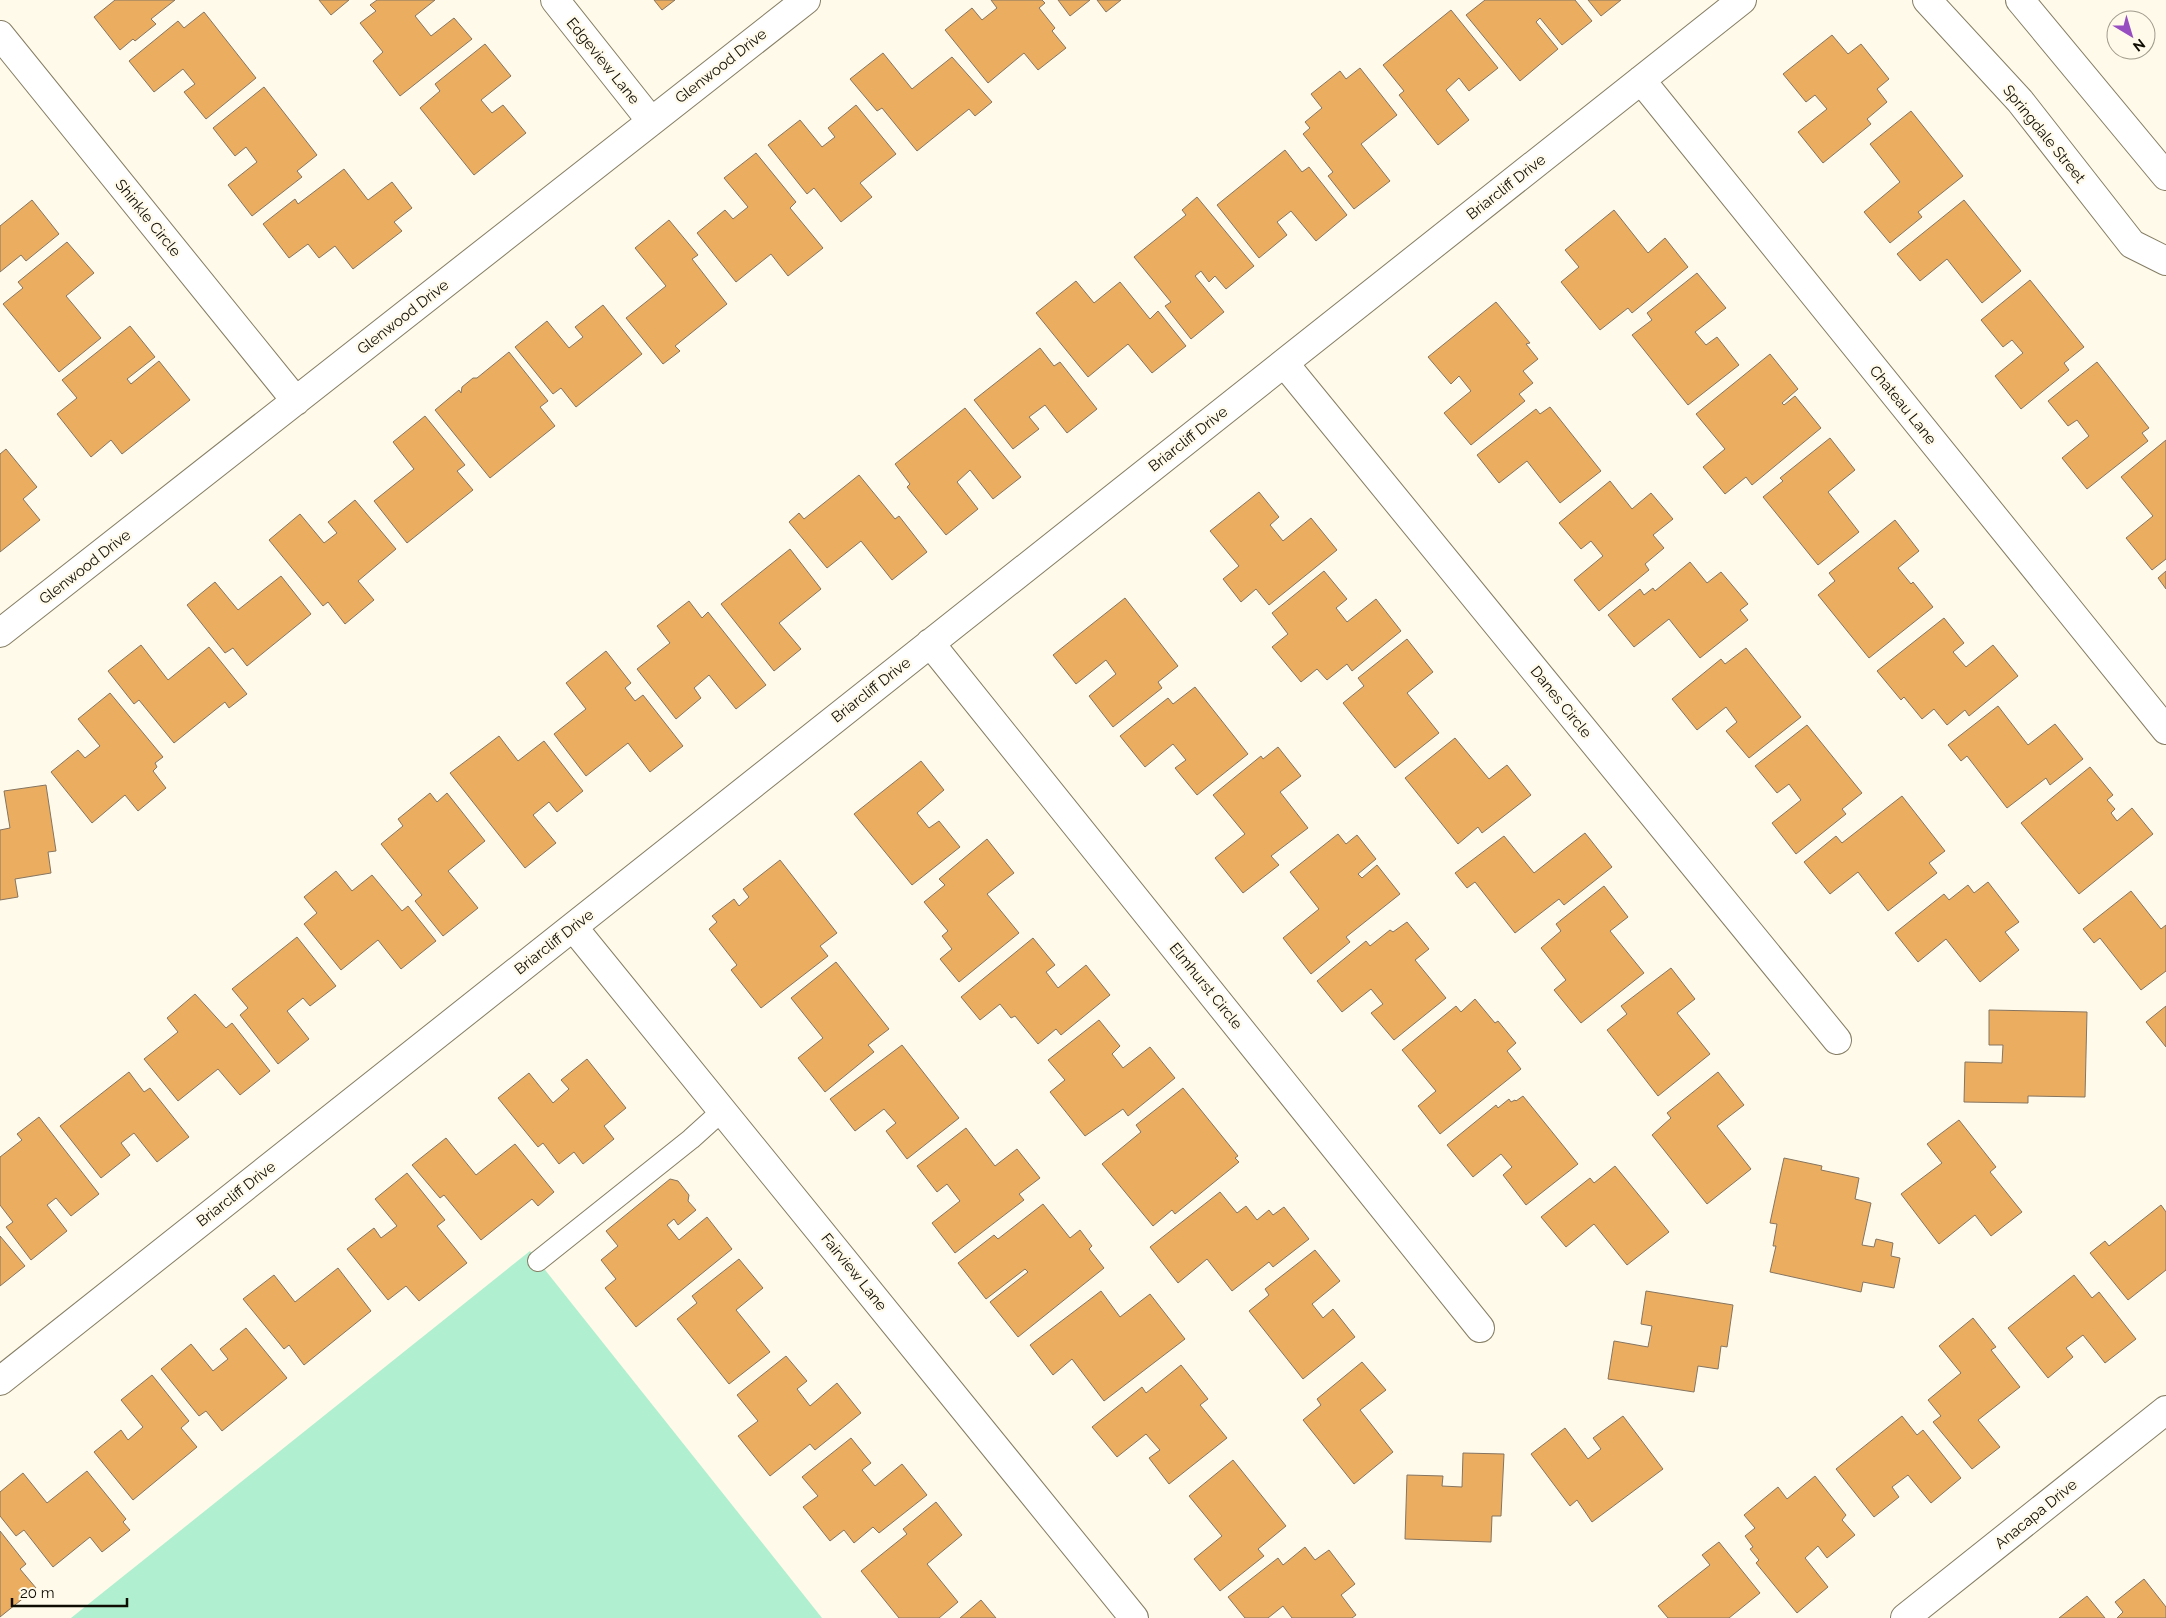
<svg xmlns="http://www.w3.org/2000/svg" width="2166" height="1618" font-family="Raleway,sans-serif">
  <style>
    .green { fill: #b0efd0 }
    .building { fill: #ebae61; stroke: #867460 }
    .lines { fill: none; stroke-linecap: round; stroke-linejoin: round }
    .lane-casing { stroke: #857d64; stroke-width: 22 }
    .street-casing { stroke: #857d64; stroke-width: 30 }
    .secondary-casing { stroke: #857d64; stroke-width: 30 }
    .lane { stroke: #fff; stroke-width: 20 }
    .street { stroke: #fff; stroke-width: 28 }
    .secondary { stroke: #fff; stroke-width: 28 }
    .labels { text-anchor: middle; stroke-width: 4.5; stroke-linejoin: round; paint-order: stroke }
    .street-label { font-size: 15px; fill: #0f0c04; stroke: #fffae9 }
  </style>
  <rect width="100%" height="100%" fill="#fffae9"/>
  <path class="green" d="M530,1251L822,1618H71Z"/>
  <path class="building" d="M115,0H175L151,19L156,24L135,41L133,39L120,50L94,17Z
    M319,0H349L331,15Z
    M377,0H435L415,16L431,36L454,18L472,39L400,96L373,61L383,52L360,23L376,11L370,5Z
    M654,0H675L662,10Z
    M991,0H1042L1045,3L1039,8L1055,28L1052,31L1066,48L1038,70L1024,53L988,83L945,30L972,8L982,20L997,8Z
    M1058,0H1090L1070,16Z
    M1097,0H1121L1106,12Z
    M1485,0H1575L1592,21L1562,45L1540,18L1536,22L1558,49L1520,81L1466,15Z
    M1588,0H1621L1601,16Z
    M1451,10L1498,68L1469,91L1459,78L1446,90L1469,120L1438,145L1399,95L1404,91L1383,65Z
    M204,12L256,78L206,119L184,92L195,84L183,69L154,92L129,61L178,21L184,28Z
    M1832,35L1848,54L1861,44L1889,79L1877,89L1887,102L1867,119L1871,124L1823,163L1798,132L1827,109L1815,95L1806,102L1783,74Z
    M485,44L511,76L481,100L492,113L503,105L526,133L474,175L420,108L440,91L435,84Z
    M883,53L912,89L952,57L992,102L975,116L969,109L917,151L882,108L877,111L850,79Z
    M1360,68L1397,115L1361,144L1390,181L1354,209L1328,176L1333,172L1303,134L1310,128L1305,122L1322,108L1311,94L1340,71L1346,79Z
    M264,87L317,155L297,171L302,177L252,216L228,185L257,162L246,147L235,156L213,128Z
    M856,105L896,154L860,183L872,197L841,222L814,188L807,194L768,145L800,120L822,147L835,137L828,128Z
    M1911,111L1963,176L1918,212L1922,217L1890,243L1864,212L1900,182L1870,144Z
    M1285,150L1302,172L1309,167L1347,215L1316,241L1291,211L1277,222L1287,235L1259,258L1217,205Z
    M756,153L796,202L790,208L823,248L788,276L771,254L736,282L697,233L725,210L733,219L748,207L724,178Z
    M344,169L368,200L392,182L412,208L394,222L402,231L353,269L335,246L319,258L308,244L289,258L263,224L295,199L298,204Z
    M1197,197L1254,266L1226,289L1215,276L1209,282L1201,271L1195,276L1224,312L1191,339L1165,306L1171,302L1134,257L1186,215L1182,210Z
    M32,200L59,234L26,261L21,255L0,272V226Z
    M1964,200L2021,271L1982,303L1947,259L1920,281L1897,254Z
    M1614,210L1648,253L1665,238L1688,267L1632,313L1628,308L1600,330L1561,282L1579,267L1565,250Z
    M669,220L698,255L692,259L727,304L675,346L680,351L663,364L626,318L666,286L635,248Z
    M67,242L94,273L66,296L101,338L59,372L3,304L23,288L18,282Z
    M1697,273L1726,308L1695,332L1706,345L1717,337L1739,365L1688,405L1632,335L1652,320L1647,313Z
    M2030,280L2084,347L2064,363L2069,370L2021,409L1995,376L2023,353L2012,340L2003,347L1981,320Z
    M1076,281L1094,303L1120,282L1150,319L1158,311L1186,346L1152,373L1128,344L1088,377L1036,313Z
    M1496,302L1530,343L1526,344L1538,359L1523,371L1533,383L1519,394L1525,401L1471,445L1444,413L1471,391L1459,376L1451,384L1428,357Z
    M603,305L642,354L576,407L561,388L553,394L515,347L547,321L569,348L583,337L575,327Z
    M130,326L155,357L127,379L131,384L159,361L190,400L122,454L111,440L91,457L57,414L77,398L62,380Z
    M1040,348L1054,366L1060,362L1097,409L1067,433L1045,405L1029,417L1039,429L1013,449L974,400Z
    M509,352L548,401L540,407L555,426L490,478L435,410L459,390L461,393L462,387L473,378H477Z
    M1770,354L1798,389L1782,403L1784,405L1795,396L1821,428L1752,485L1746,477L1725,494L1703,467L1725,449L1696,414Z
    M2097,362L2149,428L2142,433L2148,441L2087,489L2062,458L2089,436L2077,420L2068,426L2048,401Z
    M1550,407L1601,471L1560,503L1527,461L1499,483L1477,455L1536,409L1540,414Z
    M965,408L1021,477L993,499L970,470L957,482L978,509L946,535L907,487L910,484L895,464Z
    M425,416L465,465L457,471L473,490L407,543L374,501L414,469L393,442Z
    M1830,438L1855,470L1828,492L1859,532L1818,565L1763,497L1783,481L1780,478Z
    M2166,440V559L2152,570L2126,538L2153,516L2121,477Z
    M6,449L37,487L23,499L40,520L0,552V454Z
    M859,475L895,519L899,516L927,552L892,580L861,541L827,568L789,522L799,513L804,519Z
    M1610,481L1632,509L1651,493L1673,519L1653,535L1664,548L1645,564L1649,570L1599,611L1574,580L1603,556L1591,541L1581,549L1559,523Z
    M1259,492L1279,517L1270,525L1283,541L1311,518L1337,550L1269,605L1256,589L1241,602L1223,579L1239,566L1210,531Z
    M355,500L396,549L358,581L374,600L345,624L328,602L323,606L269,540L300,514L324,543L337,533L328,522Z
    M1895,520L1919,551L1898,568L1911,584L1913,582L1933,607L1869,658L1818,595L1835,581L1829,573Z
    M790,549L821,589L779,623L801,649L774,671L721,604Z
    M1690,562L1707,583L1721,572L1748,604L1740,610L1748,620L1700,658L1669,619L1634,647L1608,615L1640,589L1644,595L1653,588L1655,591Z
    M1324,571L1347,599L1336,608L1347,622L1376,599L1401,631L1352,671L1347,664L1327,680L1317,669L1301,682L1272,647L1288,634L1272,613Z
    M2166,571V589L2158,578Z
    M281,576L311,614L247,666L233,648L225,653L187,605L215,582L238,610Z
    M1125,598L1178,666L1158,682L1162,688L1113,727L1089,696L1116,674L1106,660L1076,684L1053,655Z
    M689,601L702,618L708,612L766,685L736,709L709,675L694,688L701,698L676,719L637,669L670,643L657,626Z
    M1944,618L1964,643L1953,652L1966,667L1993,645L2018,676L1969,716L1965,710L1947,725L1934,709L1922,719L1904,697L1901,700L1877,671Z
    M1407,639L1433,672L1407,693L1439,733L1395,768L1343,703L1364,686L1358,678Z
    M141,645L168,680L209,647L247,694L229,708L225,702L174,743L139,700L134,704L108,671Z
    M1746,648L1801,717L1749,758L1726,731L1737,722L1726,707L1697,730L1672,699L1721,659L1725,664Z
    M606,651L631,683L625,688L635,701L643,695L683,746L650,772L628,743L586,776L554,734L586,709L566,683Z
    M1195,687L1248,754L1197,795L1175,768L1186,760L1173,744L1145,767L1120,736L1168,698L1173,704Z
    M110,693L163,757L155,763L157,767L153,771L166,788L138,811L125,795L92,823L51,772L78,750L85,758L100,746L78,719Z
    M1998,706L2028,745L2055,724L2083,759L2050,785L2046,778L2007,808L1967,756L1961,761L1948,745Z
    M1807,725L1862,793L1842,809L1846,814L1796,854L1772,823L1801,800L1789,784L1777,793L1755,766Z
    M499,736L518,761L544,741L583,791L557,812L549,802L533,815L556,843L525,868L450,773Z
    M1455,738L1489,779L1507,765L1531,795L1482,833L1478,827L1458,844L1405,778Z
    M1278,747L1301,776L1280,792L1308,828L1271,856L1279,865L1243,893L1215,858L1245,834L1213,795L1261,756L1263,759Z
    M921,761L944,790L917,813L929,828L939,821L960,847L912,885L854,814Z
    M2090,767L2113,795L2107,800L2115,809L2111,813L2117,821L2132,808L2153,834L2079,894L2021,823Z
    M46,785L56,851L48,852L51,873L15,879L18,897L0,900V830L10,828L4,791Z
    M430,793L437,802L447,793L485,841L448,871L478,908L443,936L415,901L422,895L381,844L403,826L398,819Z
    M1902,796L1945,851L1929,863L1937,873L1888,911L1858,872L1830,894L1804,862L1836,836L1842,843Z
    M1585,833L1612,867L1564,905L1559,899L1515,933L1475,882L1467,888L1455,873L1504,836L1534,873Z
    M1338,834L1346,844L1357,835L1376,859L1358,874L1362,878L1377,865L1400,894L1346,937L1350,942L1311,974L1283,938L1319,909L1290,872Z
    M987,839L1014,873L987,894L1019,933L959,982L940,959L952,949L942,936L948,931L924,902L945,885L939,879Z
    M780,860L837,933L820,946L828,956L761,1008L731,970L737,965L709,929L717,922L712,916L734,899L739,906L749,897L743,889Z
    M336,871L352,891L372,875L402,911L408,906L436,941L401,969L378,940L341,970L304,924L317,913L304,897Z
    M1988,882L2019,922L2005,932L2019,950L1980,982L1946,939L1918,962L1895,933L1944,894L1949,900L1968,885L1974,893Z
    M1604,886L1628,917L1610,931L1644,973L1581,1023L1554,990L1566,980L1541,948L1561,931L1556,924Z
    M2131,891L2161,929L2166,925V971L2141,990L2100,938L2094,943L2083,929Z
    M1407,922L1429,949L1415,960L1446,998L1394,1040L1371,1013L1383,1004L1371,989L1342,1012L1317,981L1366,941L1370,946L1390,930L1393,932Z
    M297,937L336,986L310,1006L303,998L287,1011L309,1039L278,1064L240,1015L248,1008L232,989Z
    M1033,938L1055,965L1046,972L1058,988L1086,965L1110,995L1061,1035L1056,1029L1038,1044L1015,1016L1011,1018L1000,1004L980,1020L961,997Z
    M836,962L889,1029L868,1045L874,1052L825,1092L798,1058L823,1038L791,998Z
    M1671,968L1695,999L1677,1013L1710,1054L1658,1096L1607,1030L1627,1014L1621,1006Z
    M195,994L226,1028L232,1023L270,1071L240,1095L218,1069L178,1101L144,1059L178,1032L167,1018Z
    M1475,999L1495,1023L1498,1021L1516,1043L1507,1051L1521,1069L1440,1134L1418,1106L1436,1091L1402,1050L1456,1006L1461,1012Z
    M2166,1006V1047L2146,1022Z
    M1989,1010L2087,1012L2085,1097L2028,1096V1103L1964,1102L1965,1062L2002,1063L2003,1045H1989Z
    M1099,1020L1120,1046L1112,1054L1123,1068L1150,1047L1175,1078L1128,1116L1123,1109L1085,1136L1050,1092L1065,1080L1048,1060Z
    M902,1045L959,1118L907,1159L886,1131L896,1123L884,1109L855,1131L830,1099Z
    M587,1059L626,1108L604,1126L614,1139L583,1164L574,1152L559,1164L543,1143L538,1147L498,1098L529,1073L553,1103L569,1089L561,1080Z
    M129,1072L144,1092L150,1088L189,1137L157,1162L134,1133L121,1143L130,1155L101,1178L60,1126Z
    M1718,1072L1744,1105L1717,1126L1751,1169L1707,1204L1652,1135L1671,1118L1667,1113Z
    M1183,1088L1238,1156L1235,1158L1239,1162L1175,1214L1172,1210L1153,1226L1102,1164L1141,1132L1136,1125Z
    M1523,1096L1578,1164L1526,1205L1503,1175L1512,1167L1501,1154L1473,1177L1447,1145L1496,1105L1498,1108L1509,1099L1511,1102L1515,1100L1516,1101Z
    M39,1117L99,1194L71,1216L56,1198L47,1205L67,1231L31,1260L6,1227L13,1222L0,1205V1157L22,1140L17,1134Z
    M1959,1120L1996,1167L1990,1172L2022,1212L1991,1236L1975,1215L1939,1244L1901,1194L1942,1163L1927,1144Z
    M966,1128L995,1166L1017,1149L1040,1178L1019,1194L1024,1200L955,1253L932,1223L960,1201L947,1184L937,1192L917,1166Z
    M446,1138L476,1175L515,1144L554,1192L538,1206L532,1199L481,1240L444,1195L440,1198L412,1165Z
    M1784,1158L1822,1166L1821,1170L1859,1178L1855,1199L1871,1203L1862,1245L1874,1247L1876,1239L1893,1243L1891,1256L1900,1258L1894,1288L1863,1282L1861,1292L1770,1272L1776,1246H1773L1777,1224L1770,1223Z
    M1615,1166L1669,1232L1627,1265L1594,1224L1566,1247L1541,1217L1590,1178L1594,1183Z
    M407,1173L445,1220L437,1226L467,1263L419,1301L406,1286L388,1300L347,1249L374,1228L381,1238L397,1226L375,1199Z
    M670,1179L678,1181L689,1195L688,1201L696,1210L678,1225L674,1219L667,1225L679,1240L707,1217L732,1249L636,1327L605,1288L616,1279L601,1260L618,1246L606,1231Z
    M1220,1192L1237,1213L1246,1206L1257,1220L1269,1210L1273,1215L1284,1207L1309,1239L1273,1267L1269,1262L1232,1291L1207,1259L1178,1283L1150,1247Z
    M1043,1204L1070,1238L1080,1230L1092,1246L1089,1249L1104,1268L1018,1337L990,1302L1028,1272L1025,1269L986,1299L958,1263L994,1235L998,1239Z
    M2161,1205L2166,1212V1270L2128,1300L2090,1253L2105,1241L2109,1246Z
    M0,1236L25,1266L0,1286Z
    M1315,1250L1340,1281L1312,1304L1323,1318L1333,1309L1355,1337L1303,1379L1249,1311L1269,1295L1265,1289Z
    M739,1259L763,1288L736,1310L770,1352L729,1384L677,1319L697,1303L692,1296Z
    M338,1268L371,1311L304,1365L289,1345L284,1349L243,1299L274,1275L295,1302Z
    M2074,1275L2092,1298L2099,1292L2136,1339L2105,1363L2083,1335L2066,1348L2073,1357L2048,1378L2008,1328Z
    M1101,1291L1120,1317L1150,1294L1185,1339L1104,1401L1072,1359L1053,1375L1030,1345Z
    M1646,1291L1733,1305L1727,1347L1721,1346L1718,1369L1698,1366L1694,1392L1608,1379L1614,1341L1648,1347L1652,1326L1641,1324Z
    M1973,1318L1996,1347L1991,1350L2020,1387L1978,1420L2000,1447L1972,1469L1933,1422L1941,1416L1928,1400L1961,1373L1939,1346Z
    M246,1328L287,1378L222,1431L206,1411L199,1416L161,1369L191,1344L213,1371L228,1359L220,1349Z
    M786,1356L807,1381L797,1389L810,1406L837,1383L861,1413L815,1450L810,1444L770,1476L738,1436L758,1421L737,1395Z
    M1362,1362L1386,1390L1360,1410L1393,1452L1354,1484L1303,1420L1321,1405L1317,1399Z
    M1181,1365L1208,1399L1200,1405L1227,1438L1169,1484L1149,1458L1160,1450L1146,1434L1117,1457L1092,1427L1142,1387L1146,1393Z
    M152,1375L189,1421L181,1428L197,1447L133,1500L94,1452L121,1430L128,1440L143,1427L121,1400Z
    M1623,1416L1663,1469L1592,1522L1577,1500L1570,1506L1531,1454L1565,1428L1588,1459L1601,1449L1593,1438Z
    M1902,1416L1917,1435L1923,1430L1961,1478L1931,1503L1908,1475L1892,1487L1899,1497L1874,1517L1836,1469Z
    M851,1438L871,1463L862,1470L875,1486L902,1464L927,1495L879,1533L873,1527L854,1543L844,1530L830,1541L803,1507L818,1496L802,1477Z
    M1463,1453L1504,1454L1501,1516H1492L1491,1542L1405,1539L1407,1475L1443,1476L1442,1486L1462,1487Z
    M1233,1460L1286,1526L1258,1549L1264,1556L1220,1591L1194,1559L1222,1536L1189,1496Z
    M87,1471L126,1519L123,1522L130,1530L102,1552L90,1537L53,1567L24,1530L16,1536L0,1516V1492L23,1473L47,1503Z
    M1815,1476L1846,1515L1842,1520L1855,1535L1827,1558L1818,1546L1805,1558L1828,1587L1797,1613L1756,1563L1759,1560L1750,1549L1753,1547L1745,1536L1755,1528L1744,1515L1778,1487L1787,1499Z
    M936,1502L962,1535L927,1564L958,1602L939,1618H899L861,1571L907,1534L903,1529Z
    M0,1531L26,1564L20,1569L36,1588L0,1617Z
    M1719,1542L1760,1593L1729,1618H1668L1658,1606L1710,1565L1702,1555Z
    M1305,1547L1315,1560L1329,1550L1355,1584L1341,1595L1356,1615L1352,1618H1292L1283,1606L1268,1618H1245L1228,1597L1278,1558L1283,1565Z
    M2144,1579L2166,1607V1618H2117L2123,1612L2115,1602Z
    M2087,1596L2105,1618H2059Z
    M981,1600L996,1618H960Z"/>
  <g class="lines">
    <defs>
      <path id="lane" d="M538,1261L691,1139L722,1111"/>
      <path id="street" d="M555,0L651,121
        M0,35L296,401
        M1641,80L2166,730
        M1284,363L1837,1040
        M0,633L806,0
        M930,643L1480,1328
        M573,927L1134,1618
        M0,1381L1742,0
        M1905,1618L2166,1410"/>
      <path id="secondary" d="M1927,0L2020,101L2132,244L2166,261
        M2020,0L2166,176"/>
    </defs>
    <use href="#lane" class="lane-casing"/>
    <use href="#street" class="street-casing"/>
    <use href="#secondary" class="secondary-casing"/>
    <use href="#lane" class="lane"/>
    <use href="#street" class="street"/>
    <use href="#secondary" class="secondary"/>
  </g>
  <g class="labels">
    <g class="street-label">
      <text transform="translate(603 61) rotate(51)" y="5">Edgeview Lane</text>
      <text transform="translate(721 66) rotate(-38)" y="5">Glenwood Drive</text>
      <text transform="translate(2044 134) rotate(51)" y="5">Springdale Street</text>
      <text transform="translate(1506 187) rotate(-38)" y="5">Briarcliff Drive</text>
      <text transform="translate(148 218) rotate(51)" y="5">Shinkle Circle</text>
      <text transform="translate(403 317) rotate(-38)" y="5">Glenwood Drive</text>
      <text transform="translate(1903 405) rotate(51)" y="5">Chateau Lane</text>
      <text transform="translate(1188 439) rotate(-38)" y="5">Briarcliff Drive</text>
      <text transform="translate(85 567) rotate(-38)" y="5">Glenwood Drive</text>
      <text transform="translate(871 690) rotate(-38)" y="5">Briarcliff Drive</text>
      <text transform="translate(1561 702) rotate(51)" y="5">Danes Circle</text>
      <text transform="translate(554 942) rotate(-38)" y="5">Briarcliff Drive</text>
      <text transform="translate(1206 986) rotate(51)" y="5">Elmhurst Circle</text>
      <text transform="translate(236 1194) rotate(-38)" y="5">Briarcliff Drive</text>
      <text transform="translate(854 1272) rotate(51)" y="5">Fairview Lane</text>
      <text transform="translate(2036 1514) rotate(-39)" y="5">Anacapa Drive</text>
    </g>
  </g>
  <g transform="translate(2131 35) rotate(142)"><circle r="24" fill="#fffae9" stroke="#9f9b8d"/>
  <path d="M0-4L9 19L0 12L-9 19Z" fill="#974ec1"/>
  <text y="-8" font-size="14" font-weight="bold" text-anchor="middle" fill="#0f0c04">N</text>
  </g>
  <path d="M12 1598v8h115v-8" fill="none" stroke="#0f0c04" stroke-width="2.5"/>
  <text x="20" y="1598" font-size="15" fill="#0f0c04" stroke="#fffae9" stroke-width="4" paint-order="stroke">20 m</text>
</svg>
